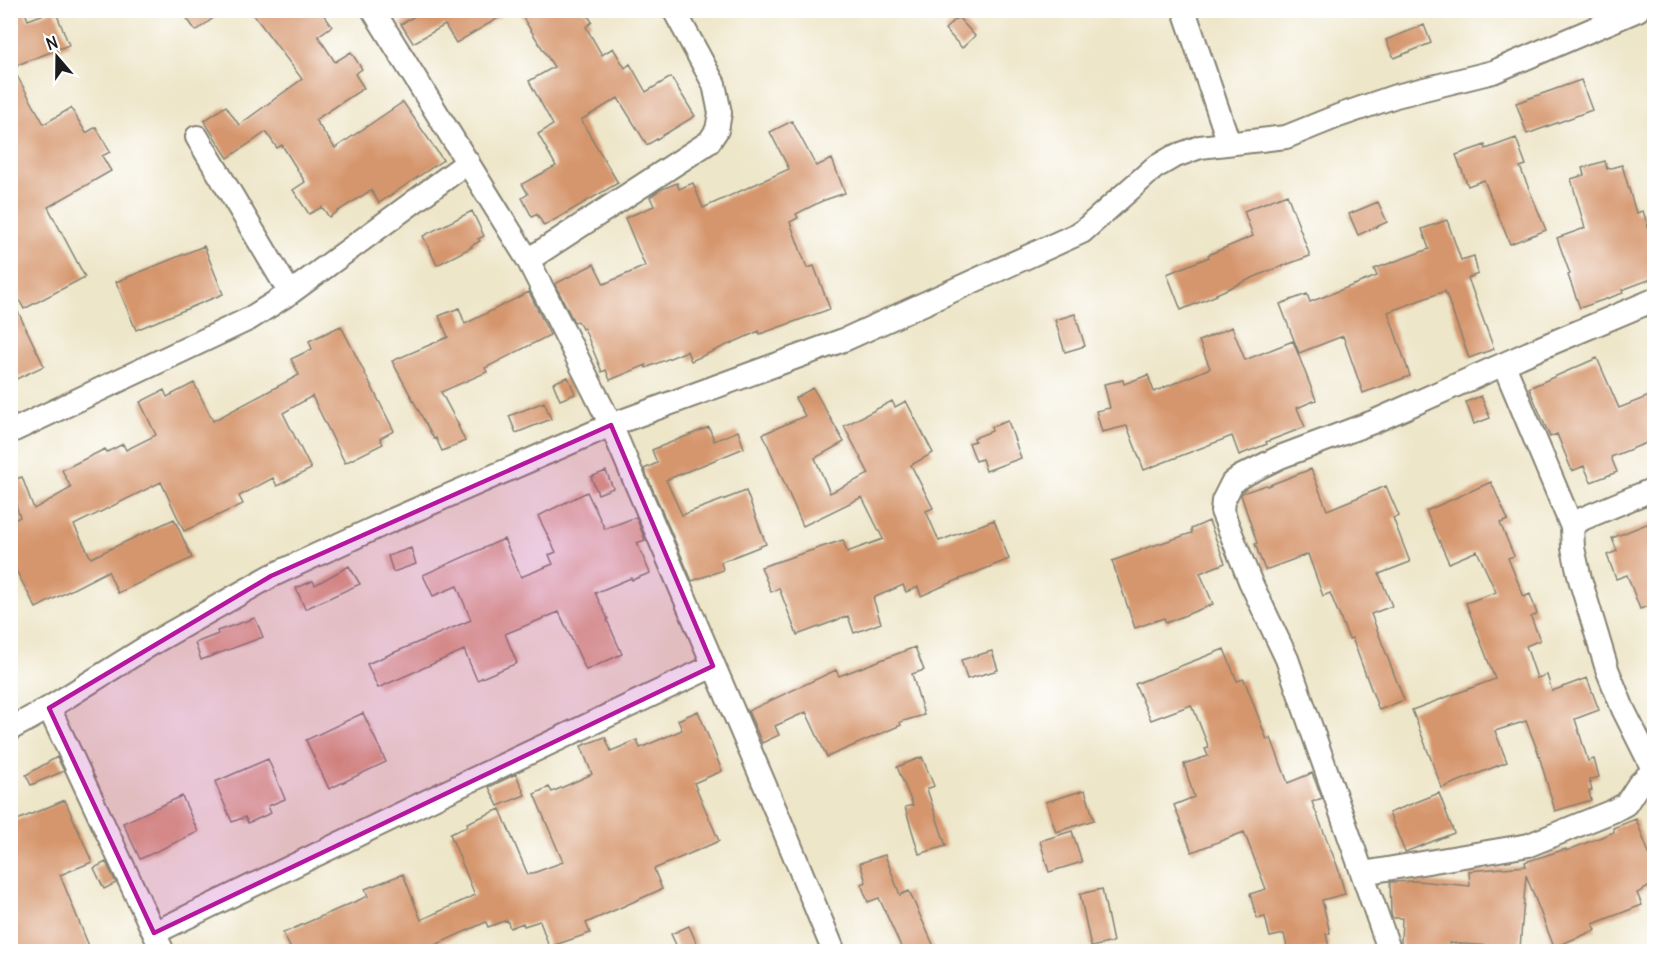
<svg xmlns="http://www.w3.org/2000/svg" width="1665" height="962" font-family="Delius,sans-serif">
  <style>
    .building { fill: #d6966d }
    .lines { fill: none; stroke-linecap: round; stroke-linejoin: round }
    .minor-casing { stroke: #858172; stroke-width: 26 }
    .minor { stroke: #fff; stroke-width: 22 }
    .marked { fill: #b5179e; fill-opacity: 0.2; stroke: #b5179e; stroke-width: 4.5; stroke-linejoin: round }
  </style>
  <rect width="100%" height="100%" fill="#fff"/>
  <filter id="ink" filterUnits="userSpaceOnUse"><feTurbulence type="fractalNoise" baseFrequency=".0167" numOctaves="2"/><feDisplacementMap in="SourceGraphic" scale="12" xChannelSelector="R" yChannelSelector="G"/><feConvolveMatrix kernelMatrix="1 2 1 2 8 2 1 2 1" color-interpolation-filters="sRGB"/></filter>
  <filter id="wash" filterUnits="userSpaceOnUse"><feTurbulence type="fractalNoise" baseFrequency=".008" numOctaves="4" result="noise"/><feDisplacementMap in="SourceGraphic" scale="24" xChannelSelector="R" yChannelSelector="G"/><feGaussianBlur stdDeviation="1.35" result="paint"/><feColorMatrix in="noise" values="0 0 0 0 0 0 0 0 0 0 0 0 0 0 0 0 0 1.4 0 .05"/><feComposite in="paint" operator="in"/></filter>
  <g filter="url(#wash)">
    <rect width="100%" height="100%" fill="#eee6c9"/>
    <g id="blocks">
      <path class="building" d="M10,10H24L28,20L55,10L69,45L12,67L44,124L71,108L86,133L96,127L110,152L102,156L111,171L48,207L85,277L24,309L10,283Z
        M181,10H224L196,31Z
        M250,10H320L332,26L318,36L335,62L351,52L362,69L355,74L364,88L315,120L335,148L403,102L443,160L379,203L371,190L329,217L322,207L309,214L293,190L305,182L282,145L277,148L266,132L228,158L204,121L226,106L239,125L302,79Z
        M425,10H512L456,43L445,25L413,43L401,24Z
        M518,10H585L592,22L586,27L602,55L613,48L625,68L630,64L646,92L671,77L695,116L647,145L618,98L581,120L618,183L544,226L537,214L532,217L522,198L528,194L522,184L556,166L538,134L553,125L529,81L554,67Z
        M958,17L975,36L962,48L945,29Z
        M1424,25L1431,43L1394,58L1386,40Z
        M1581,80L1592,110L1527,134L1516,103Z
        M792,121L816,166L832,159L845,193L822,201L796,214L798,218L790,222L807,268L814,266L830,309L760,334L759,331L691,361L687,351L646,368V365L610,380L606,370L602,372L584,328L582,329L578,321L574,322L555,284L594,264L604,284L645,266L625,218L654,206L650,197L660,190L677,183L679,189L693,183L703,208L789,169L770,132Z
        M1516,138L1526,165L1520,167L1546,230L1510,244L1484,180L1468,186L1456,155L1485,145L1486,149Z
        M1605,161L1607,169L1622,165L1636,213L1643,211L1650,233L1648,234L1654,253V278L1622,290L1623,293L1580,308L1568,275L1570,274L1557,238L1585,228L1571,179L1584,175L1582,168Z
        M1287,194L1310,256L1266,272L1216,294L1217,295L1181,310L1167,274L1209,257L1208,255L1253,236L1244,211Z
        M1378,202L1387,222L1358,235L1349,214Z
        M472,211L484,236L478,239L480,241L471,246L472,247L437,265L423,236Z
        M1447,220L1461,260L1474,256L1478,274L1468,278L1494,349L1469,358L1445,291L1388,312L1410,376L1363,393L1343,336L1299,353L1280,304L1307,294L1310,302L1377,276L1374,269L1429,249L1422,229Z
        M204,246L223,294L136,330L116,282Z
        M529,292L550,335L485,368L487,372L441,392L459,426H458L465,441L442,451L436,438L434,439L392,361L448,337L439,316L459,308L465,324Z
        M10,295L44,366L10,382Z
        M1075,314L1085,346L1065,352L1055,320Z
        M341,326L394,431L380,438L383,444L345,463L312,396L283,413L311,469L277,486L273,478L239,496L243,504L184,531L161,482L74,525L91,558L174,519L192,558L118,593L108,571L36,608L10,559V522L20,517L10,488V481L22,477L34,509L71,488L62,470L105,449L107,452L123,444L126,450L156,435L140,402L164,390L167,397L194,383L213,421L299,375L291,359L312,349L309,341Z
        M1232,327L1245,360L1293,341L1316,400L1297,408L1305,427L1266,442L1267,444L1239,455L1232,436L1144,470L1127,426L1102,432L1096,411L1110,408L1104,384L1123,380L1124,384L1148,375L1154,392L1210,368L1199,341Z
        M1597,358L1619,408L1654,394V440L1611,457L1617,472L1591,482L1584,466L1572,471L1557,434L1550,437L1529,388Z
        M568,377L575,394L560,400L553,383Z
        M813,388L844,442L815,458L830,493L869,474L844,426L892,401L895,407L906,401L933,453L911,465L933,508L926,511L939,541L994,520L1009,559L943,586L921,596L918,587L906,592L903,585L873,598L881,623L854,633L848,616L797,635L779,588L771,592L761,567L843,540L847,552L883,539L862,497L803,526L763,434L805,416L795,398Z
        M1481,396L1490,418L1474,424L1466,402Z
        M544,402L551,419L516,433L509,416Z
        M1008,421L1021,458L986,471L982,459L976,461L969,443L975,441L974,438L992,431L991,427Z
        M709,427L714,441L738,431L744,448L666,480L682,515L746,491L766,544L721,562L723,570L692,581L644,469L657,463L652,450Z
        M1311,469L1327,510L1386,486L1399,516L1393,518L1410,562L1379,574L1392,606L1371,614L1404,700L1379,710L1352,638L1349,639L1330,593L1323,596L1308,554L1265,570L1255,544L1257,543L1241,495L1242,493L1266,485L1267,486Z
        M606,471L613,488L598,494L591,477Z
        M1491,482L1508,520L1500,523L1514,556L1508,558L1524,597L1530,594L1537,614L1531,617L1540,640L1526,646L1537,678L1547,675L1552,691L1587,678L1599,710L1575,719L1588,761L1594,759L1599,777L1589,780L1592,790L1589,791L1591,800L1555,811L1538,752L1526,721L1495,731L1507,762L1442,788L1412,710L1495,679L1466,603L1496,592L1477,551L1449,563L1426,511Z
        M587,492L605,529L636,517L645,540L637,543L650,573L632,580L631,578L595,593L608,619L607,620L622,654L586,670L559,612L505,634L517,663L477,680L464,650L378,688L367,664L471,620L457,586L433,596L423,575L504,539L521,577L553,564L549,555L556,552L538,516Z
        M1209,521L1225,563L1200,573L1213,604L1166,623L1164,618L1135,628L1112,561L1140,551V550L1192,533L1191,529Z
        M1654,521V604L1640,609L1627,575L1616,579L1607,555L1617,551L1612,538Z
        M411,548L416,564L393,572L388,556Z
        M349,566L360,584L305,609L296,588L313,581L315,585Z
        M255,618L263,637L201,660L195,643L218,634L217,631Z
        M915,647L924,670L912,674L924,715L900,722L901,725L827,757L806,712L775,726L779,735L762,743L748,711L836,670L839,676Z
        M1224,649L1237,681L1244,679L1267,740L1271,738L1288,783L1312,773L1322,798L1312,802L1338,868L1345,894L1322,900L1330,933L1326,934L1329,947L1311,951H1288L1284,934L1270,937L1265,917L1257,919L1250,894L1266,889L1244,832L1192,852L1174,805L1194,797L1184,764L1208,756L1205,749L1209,748L1194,710H1193L1191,705L1151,720L1135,684Z
        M992,651L998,670L967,679L961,660Z
        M698,711L722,771L694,783L719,841L654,869L662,889L586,923L590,933L549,947L540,921L524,926L523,923L510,928L507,920L488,927L486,922L422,951H292L283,933L368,896L365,889L403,874L421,920L475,895L450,834L468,826L467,823L500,809L528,875L563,862L534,794L549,787L552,792L592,774L581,746L605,737L611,751L637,740L640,748L682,730L678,720Z
        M363,713L386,762L329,789L306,740Z
        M57,757L64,771L31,785L26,775Z
        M922,757L934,786L927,789L946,846L919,854L905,807L913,805L897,767Z
        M268,759L285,799L268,806L271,813L248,823L245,817L232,822L215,782Z
        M516,774L525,795L498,806L489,787Z
        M1085,790L1094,820L1056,832L1046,802Z
        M1439,793L1454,833L1405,852L1389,813Z
        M182,796L198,832L140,859L123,823Z
        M65,800L92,862L60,875L91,951H10V823Z
        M1636,819L1654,867V884L1637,893L1642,905L1593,924L1596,930L1554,947L1526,875L1520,948L1449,943L1448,951H1403L1401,942L1402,918H1392L1391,913L1390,882L1418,881L1470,886L1469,871L1526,866L1525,862L1566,849V851L1614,832L1613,828Z
        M1072,831L1082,862L1049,872L1040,841Z
        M885,855L900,895L909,891L936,951H903L879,898L868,902L861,884L866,882L860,863Z
        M106,862L116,883L104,889L94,868Z
        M1102,889L1113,942L1091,947L1080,894Z
        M689,926L700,951H679L671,934Z"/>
    </g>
  </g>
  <g filter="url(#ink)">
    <use href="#blocks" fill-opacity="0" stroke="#858172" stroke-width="1.5"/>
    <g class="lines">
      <defs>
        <path id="minor" d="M373,10L528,260L611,425L781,823L834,952
          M1184,10L1229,143
          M197,137L290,293
          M528,260L709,142L717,130L720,113L714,84L674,10
          M1504,365L1572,527L1573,548L1580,579L1607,669L1623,709L1654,771
          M10,432L249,319L290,293L468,162
          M1572,527L1582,519L1654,489
          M49,708L163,952
          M10,729L49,708L153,643L271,576L390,521L611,425L846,339L1082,232L1154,168L1173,157L1200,147L1286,137L1338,116L1396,96L1493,72L1638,10
          M1363,873L1529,845L1613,811L1626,804L1639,784L1654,770
          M154,933L440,795L713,666
          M1390,952L1287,659L1250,581L1222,511L1223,501L1232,483L1240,477L1280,457L1373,422L1540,348L1654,300"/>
      </defs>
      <use href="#minor" class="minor-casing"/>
      <use href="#minor" class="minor"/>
    </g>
  </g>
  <path class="marked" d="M611,425L713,666L154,933L49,708L271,576Z"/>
  <rect width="1665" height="962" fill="none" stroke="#fff" stroke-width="36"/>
  <g transform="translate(57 57) rotate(340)" stroke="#ffffff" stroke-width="4.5" paint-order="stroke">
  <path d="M0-4.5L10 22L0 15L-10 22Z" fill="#1c1c1c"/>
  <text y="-9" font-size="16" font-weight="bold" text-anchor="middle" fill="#1c1c1c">N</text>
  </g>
</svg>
